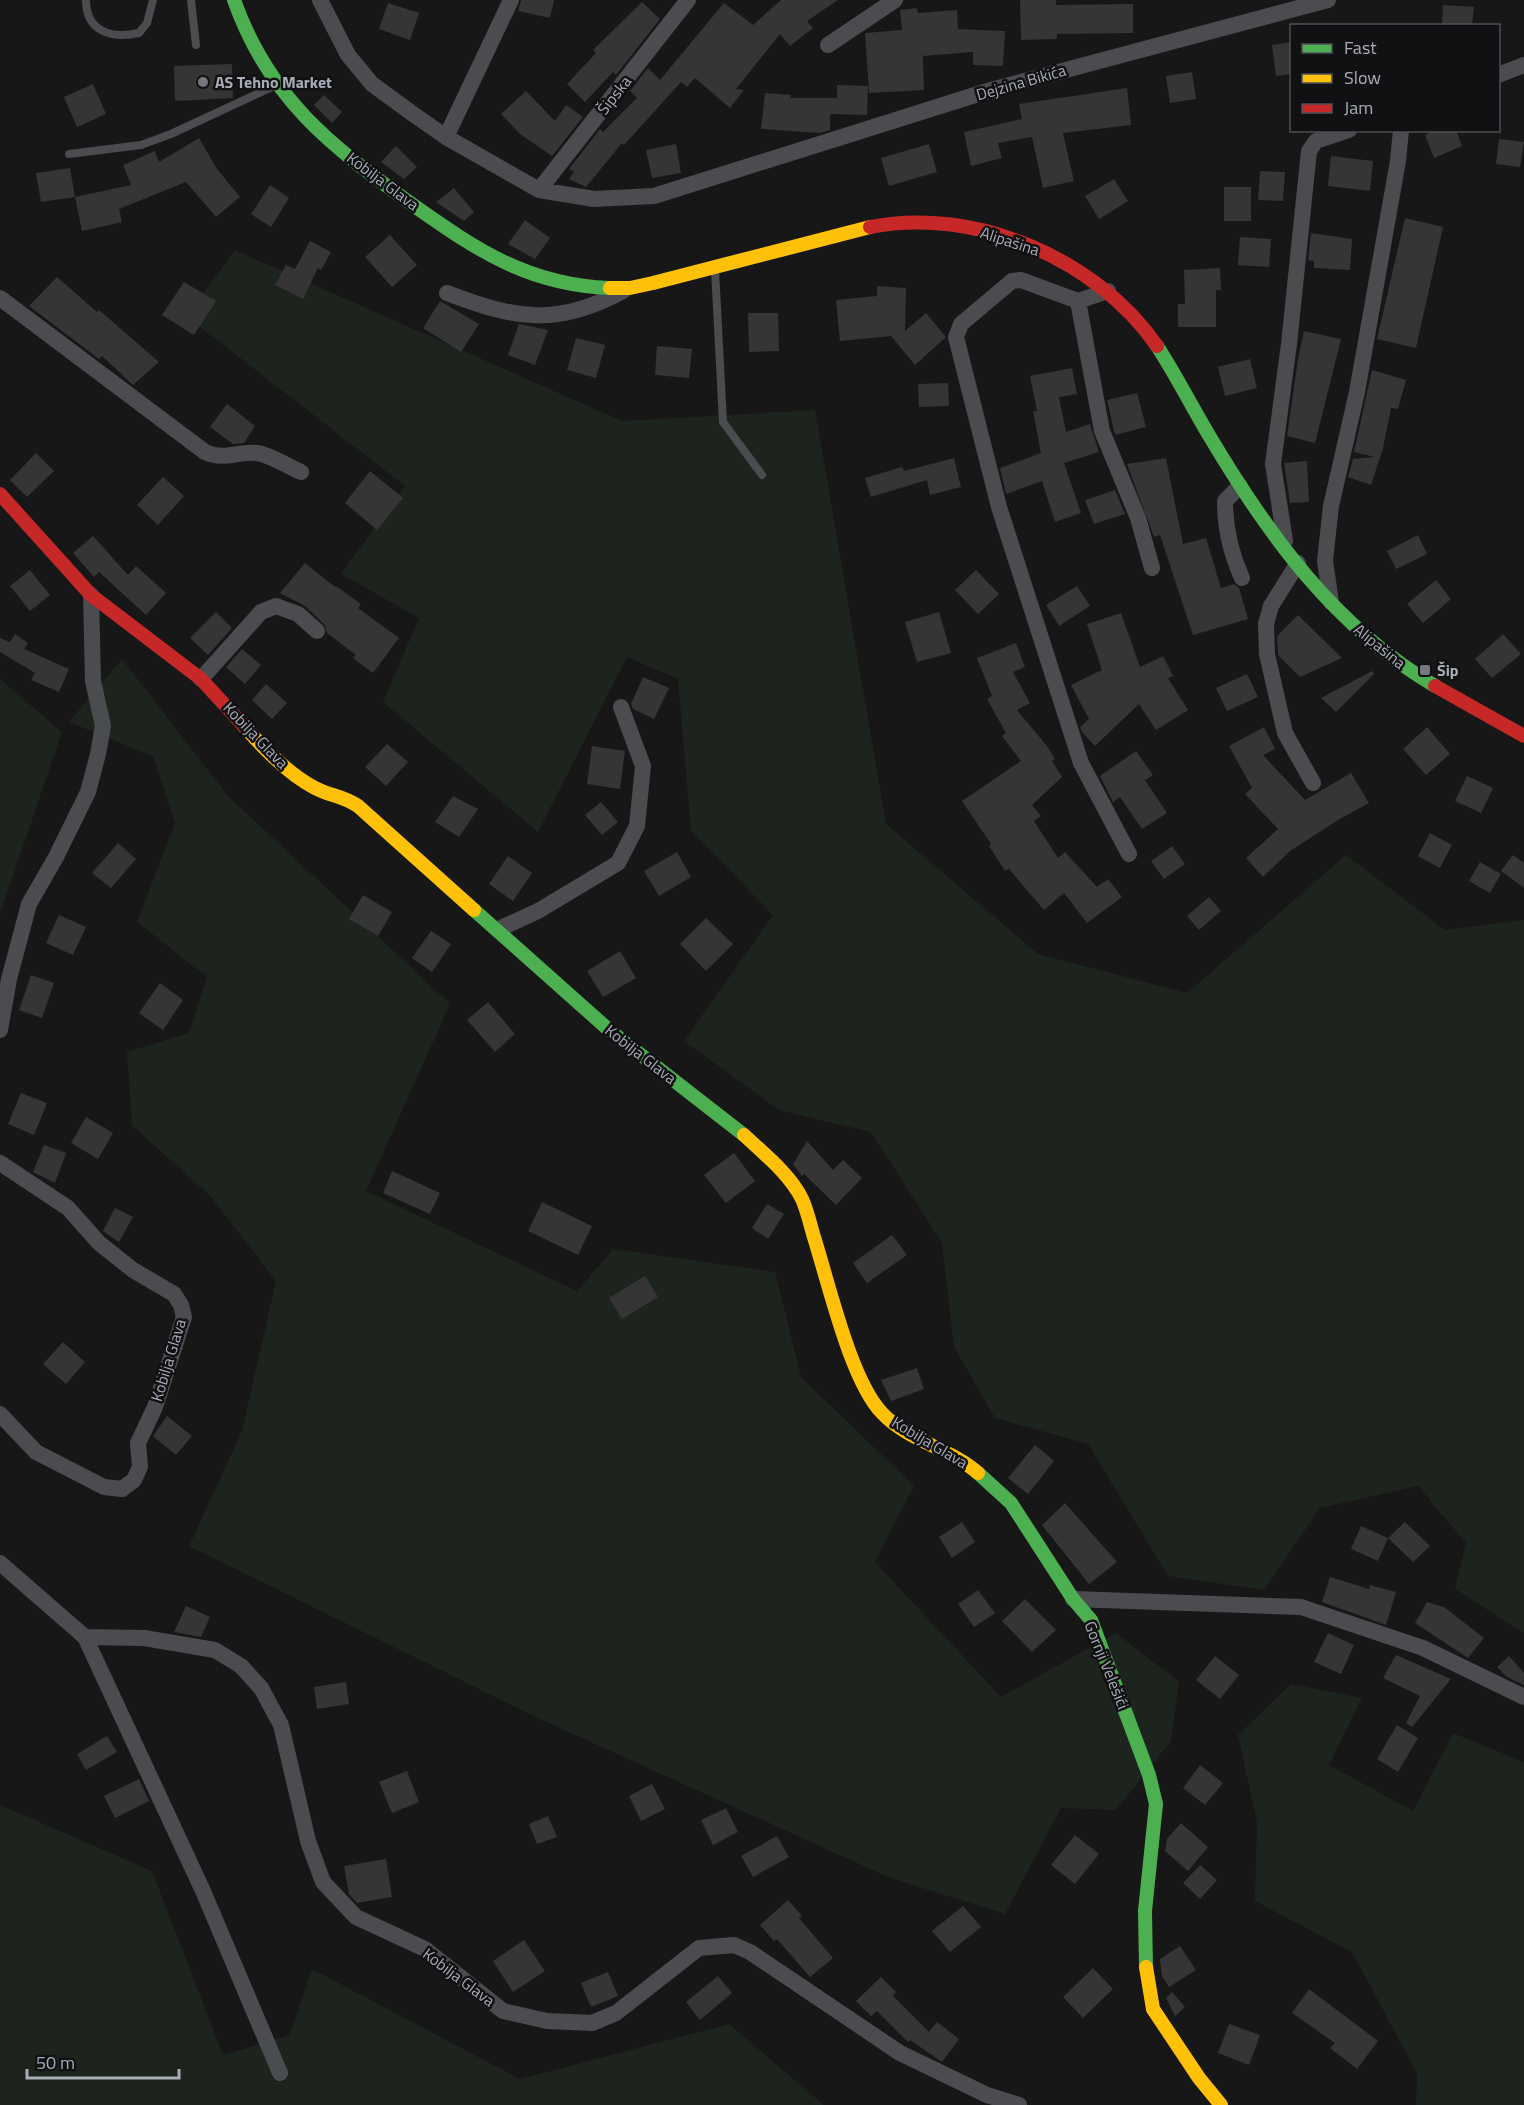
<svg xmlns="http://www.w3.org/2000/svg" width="1524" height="2105" font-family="'Titillium Web',sans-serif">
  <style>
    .green { fill: #1d241e }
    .building { fill: #353536 }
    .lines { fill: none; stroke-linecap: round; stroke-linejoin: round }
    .lane { stroke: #4b4c50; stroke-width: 8 }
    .street { stroke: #4b4c50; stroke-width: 16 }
    .fast { stroke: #4caf50; stroke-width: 14 }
    .slow { stroke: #ffc107; stroke-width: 14 }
    .jam { stroke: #c62828; stroke-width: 14 }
    .poi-dot { fill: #757880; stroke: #111113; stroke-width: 2 }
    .labels { text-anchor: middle; stroke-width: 5; stroke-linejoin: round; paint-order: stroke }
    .poi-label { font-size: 16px; font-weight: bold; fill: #a8adb8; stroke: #111113; text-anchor: start }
    .street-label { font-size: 16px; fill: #a8adb8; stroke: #111113 }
  </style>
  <rect width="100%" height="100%" fill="#171717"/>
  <path class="green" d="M235,250L622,421L815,410L886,824L1038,954L1187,993L1346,855L1445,930L1524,920V1633L1455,1589L1466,1543L1418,1486L1320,1508L1264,1590L1168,1576L1088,1444L995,1418L954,1347L942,1243L871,1132L779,1110L684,1041L773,915L691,831L678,679L627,657L538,832L383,702L419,618L341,574L405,486L186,316Z
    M122,659L228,796L450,1004L366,1191L577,1291L613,1249L775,1272L801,1377L914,1486L875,1562L1001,1697L1116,1633L1179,1682L1171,1741L1116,1810L1061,1808L1005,1914L888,1877L538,1718L189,1546L242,1431L276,1281L211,1197L132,1125L127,1052L189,1033L207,977L137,922L175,823L153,756L69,722Z
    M0,679L62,732L0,914Z
    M1291,1684L1362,1698L1329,1765L1413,1811L1453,1733L1524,1762V2105H1416L1417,2073L1352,1952L1255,1901L1257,1822L1238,1735Z
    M0,1805L152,1871L223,2055L290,2035L312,1969L520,2079L729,2024L824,2105H0Z"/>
  <path class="building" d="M521,0H554L550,18L518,11Z
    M781,0H838L807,21L813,28L790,46L780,34L736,89L744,90L730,108L695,78L687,87L681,82L624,145L622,143L586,187L569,179L574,172L569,169L600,129L603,132L637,98L630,91L648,68L660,80L724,3L753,25Z
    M1020,0H1056V5L1133,4V33L1057,34V39L1021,40Z
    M642,2L660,19L616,75L613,72L585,102L567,84L596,53L593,50Z
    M388,3L419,13L410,40L379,29Z
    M1443,5L1474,7L1472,26H1442Z
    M917,8L918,13L957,10L958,29L1005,31L1003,66L973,65V52L923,56L924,90L869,93L865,33L902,30L900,10Z
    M1292,42V74L1276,76L1272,45Z
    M232,64L233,98L175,101L174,66Z
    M1192,72L1196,99L1170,103L1166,76Z
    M93,84L106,114L77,127L64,97Z
    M837,85L868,86L867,115L830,114V130L820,133L761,129L765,93L791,95L790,98H837Z
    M1127,88L1131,125L1063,133L1074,181L1043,188L1032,137L998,143L1002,158L971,166L964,132L1022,119L1019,104Z
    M526,91L555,121L566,105L583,117L552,156L520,134L501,114Z
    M324,95L342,112L332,123L314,105Z
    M1434,130H1456L1462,146L1434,158L1425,135Z
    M199,138L217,169L240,197L216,217L186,182L119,209L122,222L82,231L75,197L131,185L123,165L155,151L159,162Z
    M1499,139L1524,142L1520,167L1496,164Z
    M676,144L681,173L652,178L646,150Z
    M929,144L937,172L889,186L881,158Z
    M396,146L417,167L404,179L381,162Z
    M1331,156L1373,161L1370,191L1328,186Z
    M70,168L75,197L41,202L36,173Z
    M1260,171L1285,172L1283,201L1258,200Z
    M1114,179L1128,201L1099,219L1085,196Z
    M270,185L289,198L271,227L251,214Z
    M1224,187H1251V221H1224Z
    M454,188L474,212L464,221L436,202Z
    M1405,218L1443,227L1416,348L1377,339Z
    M525,220L550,238L535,259L508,244Z
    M1311,233L1352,239L1350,270L1314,268V261L1308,260Z
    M390,235L417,265L392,287L365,257Z
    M1240,237L1271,239L1269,267L1238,265Z
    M310,241L331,252L321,270L318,268L303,299L275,285L286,265L295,269Z
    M1220,268L1221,290H1216V327H1178V304H1185L1184,270Z
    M57,277L97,312L99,310L159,362L133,385L102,356L99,359L29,306Z
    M184,282L216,301L194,335L162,315Z
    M877,286L906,288L905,331L926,313L946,337L915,365L891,336L840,341L836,300L877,296Z
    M440,301L479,324L461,352L423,328Z
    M748,313H778L779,351L749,352Z
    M519,324L548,330L535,365L508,355Z
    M1304,331L1341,339L1315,443L1287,436L1298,359Z
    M576,338L605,345L596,378L567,370Z
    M657,346L692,349L689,378L655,375Z
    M1250,359L1257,388L1225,396L1218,367Z
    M1072,368L1077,394L1059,397L1066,432L1090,424L1099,452L1064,463L1081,513L1055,522L1042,481L1006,494L1000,468L1041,453L1033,411H1037L1030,376Z
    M1372,370L1406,380L1398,409L1391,408L1383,448L1371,485L1348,477L1353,459L1375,457L1354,452Z
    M948,383L949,406L919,407L918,384Z
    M1137,393L1146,427L1115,435L1107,400Z
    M227,404L255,426L244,443L233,444L210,427Z
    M36,453L54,471L27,497L10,480Z
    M954,458L961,487L930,495L927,480L871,497L865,478L902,467L904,471Z
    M1166,458L1183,544L1206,538L1221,588L1234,584L1239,588L1248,619L1193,635L1160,535L1154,537L1127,464Z
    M1307,461L1309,502L1290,503L1284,463Z
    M370,471L403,498L377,530L345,503Z
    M163,477L184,496L158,525L137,505Z
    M1115,490L1125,514L1094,524L1085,500Z
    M1418,535L1427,554L1396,569L1387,551Z
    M93,536L128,575L136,566L166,593L146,615L99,572L94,577L73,553Z
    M305,563L335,587L336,586L361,604L358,608L399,638L373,673L353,658L356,655L327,633L324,624L305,606L280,593Z
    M30,570L50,595L30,611L10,586Z
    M976,570L999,594L978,614L955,590Z
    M1436,580L1451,599L1423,623L1407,604Z
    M1077,586L1090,606L1059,626L1046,605Z
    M216,612L232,628L208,655L190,638Z
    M939,612L951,653L917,662L905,622Z
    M1121,613L1140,667L1163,656L1173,676L1168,678L1188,710L1156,730L1139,704L1095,746L1082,732L1080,727L1089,719L1071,685L1102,670L1087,624Z
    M1298,615L1342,658L1300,677L1278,655L1277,636Z
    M15,634L28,643L24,649L69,669L59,692L31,680L35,673L0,652V638L10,642Z
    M1503,634L1521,654L1492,678L1475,659Z
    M1016,643L1025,667L1013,672L1030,703L1017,710L1047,746L1055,759L1052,761L1062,777L1032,805L1041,816L1034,821L1058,858L1065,852L1097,887L1108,879L1122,897L1087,923L1064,893L1044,910L1009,869L1005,871L989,846L991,844L962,801L1021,761L1002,736L1006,733L987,699L992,696L977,658Z
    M242,649L261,665L245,684L226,667Z
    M1372,671L1374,674L1336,712L1321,698Z
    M1247,674L1258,697L1227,711L1216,688Z
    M643,677L669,688L654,719L633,709L631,704Z
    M266,684L287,703L272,719L252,700Z
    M1264,727L1275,749L1263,755L1305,800L1351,773L1369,803L1338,820L1290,851L1263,877L1246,858L1278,829L1245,794L1252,788L1229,746Z
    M1427,727L1450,754L1426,775L1403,749Z
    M387,744L408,762L386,786L365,767Z
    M592,746L625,751L620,789L587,784Z
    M1136,751L1153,775L1145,780L1167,813L1142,829L1120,797L1113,802L1100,776Z
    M1467,776L1493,788L1481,813L1455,801Z
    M453,796L478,809L459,837L435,822Z
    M601,802L618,822L602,835L585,815Z
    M1430,833L1452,845L1440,868L1418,856Z
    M118,843L136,859L111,888L92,873Z
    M1172,846L1185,864L1164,879L1151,861Z
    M677,852L691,877L659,896L644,871Z
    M1513,855L1524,863V888L1501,871Z
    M508,856L532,873L513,901L489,884Z
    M1480,862L1501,874L1490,893L1469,881Z
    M363,895L392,912L378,936L349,919Z
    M1209,897L1221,911L1199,930L1187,916Z
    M59,915L86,927L73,955L46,943Z
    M706,918L733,944L706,971L680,944Z
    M431,931L451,944L432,972L412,958Z
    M620,951L636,978L603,997L587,971Z
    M31,975L54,983L42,1018L19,1010Z
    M160,983L183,1000L163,1030L139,1013Z
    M488,1002L515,1034L495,1052L467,1020Z
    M21,1093L47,1103L34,1135L8,1124Z
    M86,1117L113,1133L98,1159L71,1143Z
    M807,1141L833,1170L843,1160L862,1178L836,1205L804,1174L802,1176L793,1164Z
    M44,1145L66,1153L55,1183L33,1172Z
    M734,1153L755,1181L726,1203L704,1175Z
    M392,1171L440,1193L430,1214L383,1193Z
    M542,1202L592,1226L578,1255L528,1231Z
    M767,1204L784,1214L768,1239L752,1228Z
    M115,1208L133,1217L119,1242L103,1231Z
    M892,1235L907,1255L867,1283L853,1263Z
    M645,1276L658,1297L622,1319L609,1298Z
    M63,1342L85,1362L66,1384L43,1364Z
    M917,1368L924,1389L891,1401L881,1380Z
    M167,1416L192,1436L176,1455L153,1436Z
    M1035,1445L1054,1461L1028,1494L1008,1478Z
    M1065,1503L1117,1562L1089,1584L1042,1525Z
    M962,1522L975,1542L952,1558L939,1537Z
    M1405,1522L1430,1546L1413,1562L1388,1538Z
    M1361,1526L1388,1538L1378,1561L1351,1549Z
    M1330,1577L1369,1589L1370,1585L1396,1592L1386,1625L1322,1602Z
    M978,1590L995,1613L974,1627L958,1604Z
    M1025,1599L1056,1630L1032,1652L1002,1621Z
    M1427,1602L1444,1607L1484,1638L1468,1658L1415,1623Z
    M186,1606L210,1617L201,1637L174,1632Z
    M1328,1633L1354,1645L1341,1674L1314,1662Z
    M1396,1655L1451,1679L1412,1727L1406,1723L1420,1696L1383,1678Z
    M1215,1656L1239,1675L1220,1699L1196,1680Z
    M1509,1656L1524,1673V1685L1507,1677L1497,1667Z
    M346,1682L349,1704L317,1709L314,1687Z
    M1397,1725L1418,1738L1398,1772L1377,1759Z
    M107,1736L117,1752L86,1770L77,1754Z
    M1200,1765L1223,1783L1205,1805L1183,1788Z
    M407,1771L419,1802L392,1813L379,1782Z
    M139,1779L149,1801L115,1818L104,1796Z
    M652,1784L665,1809L641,1821L629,1796Z
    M726,1808L738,1832L713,1845L701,1820Z
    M548,1816L557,1837L537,1844L529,1824Z
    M1181,1823L1208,1847L1188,1871L1165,1851L1167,1839Z
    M1075,1835L1099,1854L1075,1884L1051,1865Z
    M777,1836L789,1857L753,1877L741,1856Z
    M386,1859L392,1897L357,1903L349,1894L344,1866Z
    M1200,1865L1217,1880L1200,1899L1183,1883Z
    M788,1900L802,1916L799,1918L833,1958L810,1977L777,1939L774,1941L760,1925Z
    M963,1906L981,1927L950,1952L932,1931Z
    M524,1940L545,1971L513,1992L493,1961Z
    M1180,1946L1196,1970L1169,1987L1162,1976L1160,1959Z
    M1093,1968L1113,1989L1083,2018L1063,1997Z
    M608,1972L618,1996L591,2007L581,1983Z
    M718,1976L732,1993L700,2020L686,2002Z
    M881,1977L896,1992L893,1996L929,2032L937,2022L959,2039L942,2062L910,2040L908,2042L877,2011L871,2016L856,2001Z
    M1309,1989L1378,2041L1357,2069L1330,2048L1335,2043L1292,2013Z
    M1172,1992L1185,2007L1175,2016L1166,1998Z
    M1229,2024L1260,2035L1249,2065L1218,2053Z"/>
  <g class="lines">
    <path class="lane" d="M86,0C86,32 112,39 139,33L147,23L153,0
      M191,0L196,45
      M69,154L141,145L171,134L274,86
      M715,270L723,422L762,475"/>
    <path class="street" d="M320,0L348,55L372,84L413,114L446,137L539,190L594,199L654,196L991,90L1328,0
      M828,45L895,0
      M1498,75L1524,65
      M446,137L511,0
      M539,190L688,0
      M1108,291L1078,301L1021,280L1012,281L961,324L956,337L999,507L1081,763L1129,854
      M447,293C515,319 557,327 623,291
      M0,298L205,452C224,461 238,451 257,453C271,455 287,466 301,472
      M1078,301L1102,431L1138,518L1152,568
      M1240,486L1225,501C1225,528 1231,554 1242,578
      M1285,541L1273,464L1289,344L1309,151L1316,141L1349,130
      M1298,563L1271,606L1266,624L1267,654L1285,733L1313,783
      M1331,602L1325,561L1331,506L1357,392L1398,161L1401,130
      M201,679L261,612L276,606L298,614L317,631
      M499,929L538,911L618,863L637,826L643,766L621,707
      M0,1030L9,979L29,904L56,857L88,792L98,754L103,726L93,681L91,595
      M0,1163L68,1208L99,1243L133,1270L174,1294L181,1305L184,1317L155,1407L138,1443L140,1467L134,1480L122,1489L104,1487L36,1452L0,1414
      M0,1563L85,1637L144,1638L215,1650L241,1666L261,1688L281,1725L308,1841L323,1882L356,1917L425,1949L503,2011L547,2021L592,2023L616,2013L699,1948L734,1945L750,1952L900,2053L987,2095L1019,2105
      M1073,1599L1301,1607L1423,1648L1524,1697
      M85,1637L203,1891L280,2073"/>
    <path class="fast" d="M234,0C269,99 331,146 413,205C477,250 528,285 610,288
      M1157,346C1176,375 1192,407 1210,437C1269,536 1335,627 1435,686
      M474,910L609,1030L744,1135
      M978,1473L1011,1503L1073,1599L1091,1620L1149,1775L1156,1804L1145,1911L1146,1967"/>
    <path class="slow" d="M610,288H630L653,283L870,227
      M244,726C264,749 288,774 315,788C330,796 341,795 358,806L474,910
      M744,1135C763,1153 790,1174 802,1199C807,1210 810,1223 813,1234C828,1280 850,1380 882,1413C908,1441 950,1448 978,1473
      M1146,1967L1153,2009L1199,2078L1221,2105"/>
    <path class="jam" d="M870,227C975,206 1097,259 1157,346
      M0,494L91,595L201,679L244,726
      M1435,686L1524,736"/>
  </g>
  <g class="poi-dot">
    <circle cx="203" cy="82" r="6"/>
    <rect x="1419" y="664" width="12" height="12" rx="3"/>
  </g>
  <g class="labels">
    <g class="poi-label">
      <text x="215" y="88">AS Tehno Market</text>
      <text x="1437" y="676">Šip</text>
    </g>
    <g class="street-label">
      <text transform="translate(1021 82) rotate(-16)" y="6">Dejzina Bikića</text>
      <text transform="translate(614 95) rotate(-52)" y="6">Šipska</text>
      <text transform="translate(383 181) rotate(37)" y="6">Kobilja Glava</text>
      <text transform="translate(1010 241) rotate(18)" y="6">Alipašina</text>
      <text transform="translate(1380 646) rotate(39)" y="6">Alipašina</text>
      <text transform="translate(256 735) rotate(46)" y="6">Kobilja Glava</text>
      <text transform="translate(641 1054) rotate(38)" y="6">Kobilja Glava</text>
      <text transform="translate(168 1360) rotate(-73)" y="6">Kobilja Glava</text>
      <text transform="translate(930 1442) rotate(31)" y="6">Kobilja Glava</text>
      <text transform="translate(1107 1665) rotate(68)" y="6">Gornji Velešići</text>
      <text transform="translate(459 1977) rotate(37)" y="6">Kobilja Glava</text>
    </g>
  </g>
  <rect x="1290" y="24" width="210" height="108" fill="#111113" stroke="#4d4f55" stroke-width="1.5"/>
  <rect x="1302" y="44" width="30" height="9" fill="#4caf50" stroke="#4d4f55" stroke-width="1.5"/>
  <text x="1344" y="54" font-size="18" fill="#a8adb8">Fast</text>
  <rect x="1302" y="74" width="30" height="9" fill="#ffc107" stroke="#4d4f55" stroke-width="1.5"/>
  <text x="1344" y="84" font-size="18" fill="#a8adb8">Slow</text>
  <rect x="1302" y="104" width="30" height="9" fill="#c62828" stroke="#4d4f55" stroke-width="1.5"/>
  <text x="1344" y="114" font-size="18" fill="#a8adb8">Jam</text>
  <path d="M27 2069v9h152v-9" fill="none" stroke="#a8adb8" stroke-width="3"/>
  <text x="36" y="2069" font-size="18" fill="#a8adb8" stroke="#111113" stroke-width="4.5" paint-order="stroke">50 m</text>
</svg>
